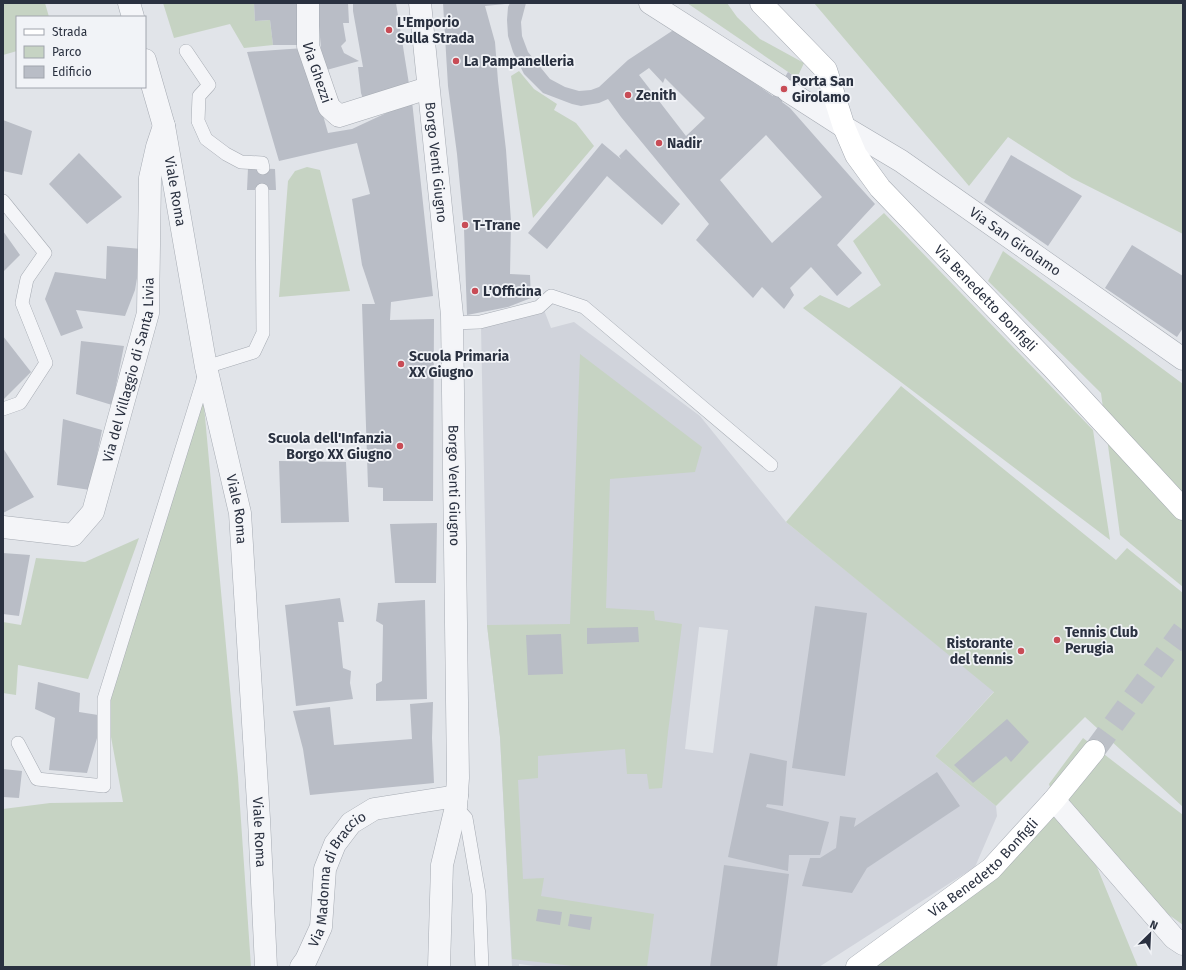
<svg xmlns="http://www.w3.org/2000/svg" width="1186" height="970" font-family="'Fira Sans',sans-serif">
  <style>
    .built { fill: #d0d3db; fill-rule: evenodd }
    .green { fill: #c6d3c3 }
    .building { fill: #b9bdc6; fill-rule: evenodd }
    .lines { fill: none; stroke-linecap: round; stroke-linejoin: round }
    .secondary-tunnel { stroke: #bcc0c7; stroke-width: 22; stroke-dasharray: 22 11; stroke-linecap: butt }
    .service-casing { stroke: #a6abb3; stroke-width: 14 }
    .minor-casing { stroke: #a6abb3; stroke-width: 23 }
    .tertiary-casing { stroke: #a6abb3; stroke-width: 23 }
    .secondary-casing { stroke: #a6abb3; stroke-width: 23 }
    .service { stroke: #f4f5f8; stroke-width: 13 }
    .minor { stroke: #f4f5f8; stroke-width: 22 }
    .tertiary { stroke: #f4f5f8; stroke-width: 22 }
    .secondary { stroke: #fff; stroke-width: 22 }
    .poi-dot { fill: #c84c56; stroke: #f1f3f7; stroke-width: 1.5 }
    .labels { text-anchor: middle; stroke-width: 3.5; stroke-linejoin: round; paint-order: stroke }
    .poi-label { font-size: 14px; font-weight: bold; fill: #2a3140; stroke: #f1f3f7; text-anchor: start }
    .street-label { font-size: 14px; fill: #2a3140; stroke: #f1f3f7 }
  </style>
  <rect width="100%" height="100%" fill="#e1e4e9"/>
  <path class="built" d="M544,310L551,328L574,322L700,416L786,522L994,691L999,686L935,756L996,806L997,816L975,867L819,967H543L519,964V967H512L500,737L487,625L481,327ZM699,627L728,630L713,753L685,749Z"/>
  <path class="green" d="M3,3H45L49,17H17V51L3,55Z
    M163,3H254L255,21L270,20L273,45L244,48L230,24L174,38Z
    M687,3H727L737,17L760,39L804,63L797,78Z
    M814,3H1183V234L1072,178L1008,137L969,186Z
    M519,71L534,89L557,104L554,110L576,123L594,146L533,218L511,76Z
    M307,167L320,170L350,291L279,297L288,181L295,171Z
    M884,213L1093,430L1110,540L803,308L820,295L849,308L881,285L853,241Z
    M1003,251L1183,384V587L1120,535L1101,393L988,281Z
    M580,354L702,447L695,472L610,479L606,608L654,611L655,620L682,624L668,732L662,788L649,789L647,774H627L625,749L538,756V778L518,780L523,879L544,878L541,896L654,914L647,967H581L512,959L500,737L487,625L570,624Z
    M202,384L238,777L251,967H3V809L50,803L123,802L104,699Z
    M901,386L1116,560L1127,548L1183,593V807L1085,717L996,806L935,756L994,692L786,522Z
    M139,538L88,679L18,665L16,695L3,693V622L21,625L36,558L85,562Z
    M1083,738L1183,815V925L1165,912L1083,833L1138,967H857L991,869L1054,800L1049,784Z"/>
  <path class="building" d="M254,3H303V45H273L270,20L255,21Z
    M317,3H348L349,23H343L346,41L341,46L344,53L359,61L323,71Z
    M353,3H396L409,84L364,102L361,93L358,67H363L353,11Z
    M443,3H505V4L485,6L495,42L498,81L506,150L511,221L510,274L530,275L531,298L508,307L467,315L464,229L457,154L448,86Z
    M510,3H526L521,22L522,36L528,52L550,79L565,87L579,91L591,90L599,87L628,60L675,29L773,96L788,72L797,78L782,102L790,108L856,183L875,204L837,245L862,273L837,296L811,267L790,288L794,295L784,309L762,287L753,298L696,240L709,224L621,117L608,99L599,103L581,106L572,104L543,93L524,74L513,52L508,36L507,20L508,7ZM649,68L663,83L665,78L705,118L686,136L639,75ZM766,135L822,197L772,243L720,180Z
    M304,48L328,133L352,129L412,101L433,296L391,302L390,320L434,319L433,501H383V488L368,487L362,304H375L362,265L352,199L370,194L357,143L279,161L247,52Z
    M3,120L32,131L22,175L3,171Z
    M602,143L621,159L619,156L626,149L680,204L662,225L607,176L547,249L528,233Z
    M79,153L122,197L87,224L49,184Z
    M1011,155L1082,196L1048,246L984,202Z
    M248,168L275,169L276,190H247Z
    M3,231L20,255L3,272Z
    M1132,245L1183,276V328L1177,337L1105,288Z
    M107,246L142,249L135,290L125,316L76,310L83,328L61,336L45,299L55,272L106,279Z
    M3,336L31,372L3,400Z
    M81,341L124,346L112,405L76,394Z
    M63,419L102,430L90,490L57,485Z
    M3,448L34,497L3,513Z
    M279,461L346,462L349,522L281,523Z
    M437,523L436,583H395L390,524Z
    M3,553L30,555L19,616L3,614Z
    M340,598L344,622H338L343,668L351,671L350,683L353,699L296,706L285,605Z
    M425,600L427,699L376,701V684L382,681L383,625L376,621L378,603Z
    M815,606L867,613L845,776L792,768Z
    M638,627L639,642L587,644V628Z
    M561,634L563,674L528,675L526,635Z
    M38,682L80,693L79,712L98,715L97,738L87,773L49,770L55,718L35,709Z
    M433,702L432,738L434,783L310,795L303,749L293,711L330,707L334,745L412,739L410,704Z
    M1007,719L1029,742L1011,762L1006,756L973,783L954,765Z
    M750,753L787,761L783,806L767,804L766,807L829,822L820,855H789L788,871L728,857Z
    M3,769L22,771L19,798L3,797Z
    M937,772L960,806L867,868L852,893L802,886L810,858H820L836,848L840,816L856,818L854,827Z
    M724,865L789,874L777,967H710Z
    M538,909L562,912L560,925L536,921Z
    M570,914L592,917L590,930L568,926Z"/>
  <g class="lines">
    <path class="secondary-tunnel" d="M1094,751L1183,630"/>
    <defs>
      <path id="service" d="M186,51L209,85L199,96L198,121L206,139L226,154L241,162L262,163L263,168
        M3,201L45,253L27,279L22,303L46,363L20,403L3,409
        M452,323L480,322L539,307L551,296L584,307L771,465
        M18,743L37,779L104,786V699L202,384L206,367L254,352L263,333L262,190
        M456,807L466,818L479,894L482,967"/>
      <g id="minor">
        <path id="s1" d="M308,3V46L329,107L339,116L428,88"/>
        <path id="s2" d="M420,3L452,315L458,778L456,807L442,865L439,967"/>
        <path d="M650,3L780,86"/>
        <path d="M788,91L844,127"/>
        <path id="s3" d="M3,527L73,535L93,512L148,313L150,178L157,147L164,126"/>
        <path d="M1054,800L1174,938L1183,944"/>
        <path id="s4" d="M301,967L306,960L321,927L325,869L335,844L351,823L374,809L457,796"/>
      </g>
      <g id="tertiary">
        <path d="M129,3L133,17"/>
        <path id="s5" d="M145,60L164,126L206,367L240,513L259,819L266,967"/>
        <path id="s6" d="M844,127L901,161L1183,359"/>
      </g>
      <g id="secondary">
        <path id="s7" d="M761,3L826,70L844,127L856,155L880,188L1052,367L1183,509"/>
        <path id="s8" d="M857,967L991,869L1054,800L1094,751"/>
      </g>
    </defs>
    <use href="#service" class="service-casing"/>
    <use href="#minor" class="minor-casing"/>
    <use href="#tertiary" class="tertiary-casing"/>
    <use href="#secondary" class="secondary-casing"/>
    <use href="#service" class="service"/>
    <use href="#minor" class="minor"/>
    <use href="#tertiary" class="tertiary"/>
    <use href="#secondary" class="secondary"/>
  </g>
  <g class="poi-dot">
    <circle cx="389" cy="30" r="4"/>
    <circle cx="456" cy="61" r="4"/>
    <circle cx="784" cy="89" r="4"/>
    <circle cx="628" cy="95" r="4"/>
    <circle cx="659" cy="143" r="4"/>
    <circle cx="465" cy="225" r="4"/>
    <circle cx="475" cy="291" r="4"/>
    <circle cx="401" cy="364" r="4"/>
    <circle cx="400" cy="446" r="4"/>
    <circle cx="1057" cy="640" r="4"/>
    <circle cx="1021" cy="651" r="4"/>
  </g>
  <g class="labels">
    <g class="poi-label">
      <text x="397" y="27">L'Emporio<tspan x="397" dy="16">Sulla Strada</tspan></text>
      <text x="464" y="66">La Pampanelleria</text>
      <text x="792" y="86">Porta San<tspan x="792" dy="16">Girolamo</tspan></text>
      <text x="636" y="100">Zenith</text>
      <text x="667" y="148">Nadir</text>
      <text x="473" y="230">T-Trane</text>
      <text x="483" y="296">L'Officina</text>
      <text x="409" y="361">Scuola Primaria<tspan x="409" dy="16">XX Giugno</tspan></text>
      <text x="392" y="443" text-anchor="end">Scuola dell'Infanzia<tspan x="392" dy="16">Borgo XX Giugno</tspan></text>
      <text x="1065" y="637">Tennis Club<tspan x="1065" dy="16">Perugia</tspan></text>
      <text x="1013" y="648" text-anchor="end">Ristorante<tspan x="1013" dy="16">del tennis</tspan></text>
    </g>
    <g class="street-label">
      <text dy="5" stroke="none"><textPath href="#s1" startOffset="71">Via Ghezzi</textPath></text>
      <text dy="5" stroke="none"><textPath href="#s2" startOffset="160">Borgo Venti Giugno</textPath></text>
      <text dy="5" stroke="none"><textPath href="#s5" startOffset="135">Viale Roma</textPath></text>
      <text dy="5" stroke="none"><textPath href="#s6" startOffset="206">Via San Girolamo</textPath></text>
      <text dy="5" stroke="none"><textPath href="#s7" startOffset="377">Via Benedetto Bonfigli</textPath></text>
      <text dy="5" stroke="none"><textPath href="#s3" startOffset="248">Via del Villaggio di Santa Livia</textPath></text>
      <text dy="5" stroke="none"><textPath href="#s2" startOffset="484">Borgo Venti Giugno</textPath></text>
      <text dy="5" stroke="none"><textPath href="#s5" startOffset="459">Viale Roma</textPath></text>
      <text dy="5" stroke="none"><textPath href="#s5" startOffset="783">Viale Roma</textPath></text>
      <text dy="5" stroke="none"><textPath href="#s8" startOffset="161">Via Benedetto Bonfigli</textPath></text>
      <text dy="5" stroke="none"><textPath href="#s4" startOffset="98">Via Madonna di Braccio</textPath></text>
    </g>
  </g>
  <rect width="1186" height="970" fill="none" stroke="#2a3140" stroke-width="8"/>
  <rect x="16" y="16" width="130" height="72" fill="#f1f3f7" stroke="#a1a5ae"/>
  <rect x="24" y="29" width="20" height="6" fill="#ffffff" stroke="#a1a5ae"/>
  <text x="52" y="36" font-size="12" fill="#2a3140">Strada</text>
  <rect x="24" y="46" width="20" height="12" fill="#c6d3c3" stroke="#a1a5ae"/>
  <text x="52" y="56" font-size="12" fill="#2a3140">Parco</text>
  <rect x="24" y="66" width="20" height="12" fill="#b9bdc6" stroke="#a1a5ae"/>
  <text x="52" y="76" font-size="12" fill="#2a3140">Edificio</text>
  <g transform="translate(1150 934) rotate(24)" stroke="#f1f3f7" stroke-width="3" paint-order="stroke">
  <path d="M0-3L7 15L0 10L-7 15Z" fill="#2a3140"/>
  <text y="-6" font-size="11" font-weight="bold" text-anchor="middle" fill="#2a3140">N</text>
  </g>
</svg>
